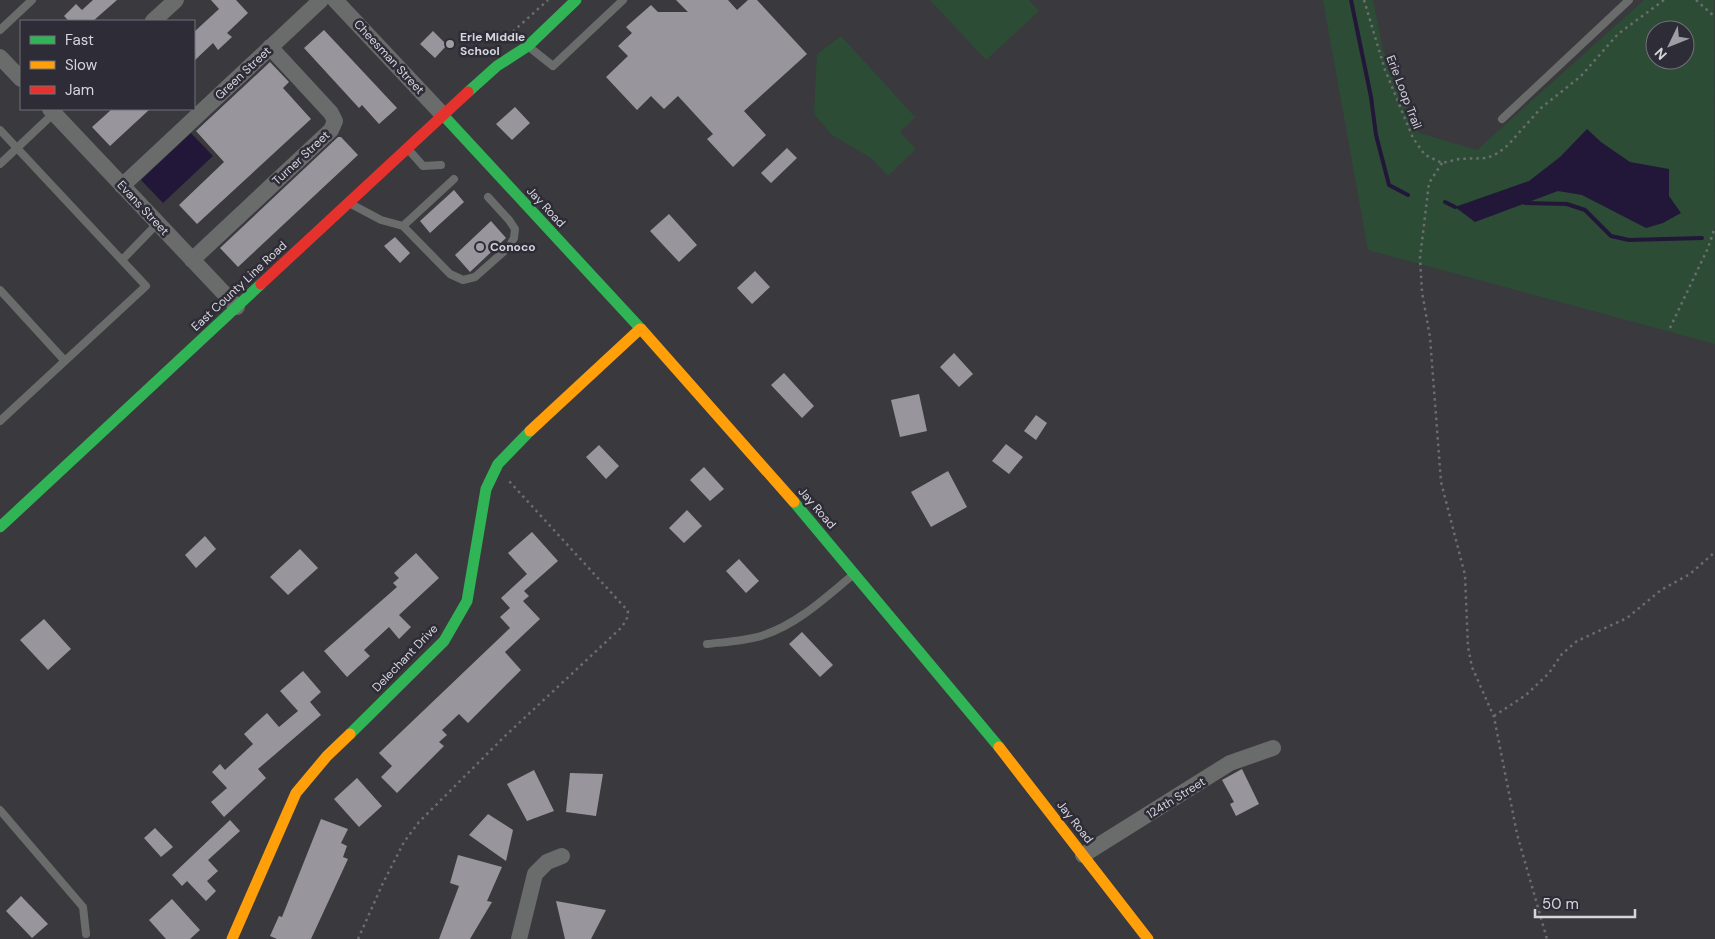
<svg xmlns="http://www.w3.org/2000/svg" width="1715" height="939" font-family="'DM Sans',sans-serif">
  <style>
    .green { fill: #2d4c36; fill-rule: evenodd }
    .water { fill: #221739 }
    .lines { fill: none; stroke-linecap: round; stroke-linejoin: round }
    .stream { stroke: #221739; stroke-width: 4 }
    .building { fill: #98969c }
    .path { stroke: #6c6d6e; stroke-width: 2.5; stroke-dasharray: 2.5 4; stroke-linecap: butt }
    .lane { stroke: #6a6b6b; stroke-width: 8 }
    .street { stroke: #6a6b6b; stroke-width: 16 }
    .fast { stroke: #30b455; stroke-width: 11 }
    .slow { stroke: #ff9f0a; stroke-width: 11 }
    .jam { stroke: #e5322d; stroke-width: 11 }
    .poi-dot { fill: #a09ea5; stroke: #2e2c37; stroke-width: 2 }
    .labels { text-anchor: middle; stroke-width: 5; stroke-linejoin: round; paint-order: stroke }
    .poi-label { font-size: 12px; font-weight: bold; fill: #d7d5dc; stroke: #2e2c37; text-anchor: start }
    .street-label { font-size: 12px; fill: #d7d5dc; stroke: #2e2c37 }
  </style>
  <rect width="100%" height="100%" fill="#3a393e"/>
  <path class="green" d="M930,0H1029L1039,11L986,60Z
    M1323,0H1373L1383,50L1419,133L1477,150L1644,0H1714L1715,344L1368,250ZM1655,30H1685V60H1655Z
    M841,36L915,117L900,132L916,149L888,176L871,158L832,135L814,114L817,54Z"/>
  <path class="water" d="M1587,129L1601,142L1630,162L1669,169V196L1681,213L1663,223L1646,228L1582,195L1558,191L1475,222L1455,207L1529,181L1560,157Z
    M191,133L213,156L163,203L141,180Z"/>
  <g class="lines">
    <path class="stream" d="M1351,0L1371,97L1376,135L1389,185L1408,195
      M1445,202L1455,207
      M1525,203L1567,204L1585,210L1611,236L1629,240L1702,238"/>
  </g>
  <path class="building" d="M93,0H117L93,21H69L64,16L76,4L82,10Z
    M211,0H236L248,13L227,33L232,37L218,50L213,43L194,61V32L219,9Z
    M676,0H728L737,10L748,0H757L807,54L744,111L766,135L733,167L707,139L713,134L678,96L664,109L651,96L637,110L606,77L628,56L618,46L632,33L626,27L651,5L658,12H688Z
    M324,30L397,108L379,124L362,105L359,108L304,48Z
    M433,31L447,45L435,58L420,44Z
    M270,62L289,82L283,88L311,119L197,224L179,205L224,162L196,131Z
    M515,107L530,123L512,140L496,124Z
    M112,109H150L110,146L92,127Z
    M338,137H341L358,155L238,267L220,248Z
    M787,148L797,158L771,183L761,173Z
    M454,190L464,202L430,233L420,221Z
    M669,214L697,245L679,262L650,231Z
    M491,221L506,238L470,272L455,255Z
    M395,237L410,253L400,263L384,246Z
    M755,271L770,287L752,304L737,288Z
    M954,353L973,374L959,387L940,367Z
    M784,373L814,406L802,418L771,385Z
    M919,394L927,431L900,437L891,400Z
    M1036,415L1047,423L1036,440L1024,431Z
    M1006,444L1023,457L1009,474L992,461Z
    M599,445L619,466L606,479L586,457Z
    M704,467L724,489L710,501L690,480Z
    M948,471L967,507L931,527L911,492Z
    M687,510L702,526L684,543L669,528Z
    M532,532L558,561L524,591L529,596L523,601L540,619L505,652L521,670L468,723L459,714L442,730L447,735L439,742L444,746L397,793L381,777L392,766L379,753L510,628L500,617L510,608L501,598L527,574L508,553Z
    M205,536L216,549L196,568L185,555Z
    M300,549L318,568L288,595L270,577Z
    M416,553L439,578L399,615L411,627L399,639L389,627L364,650L370,656L347,677L324,651L397,587L393,583L399,578L394,573Z
    M739,559L759,581L746,593L726,571Z
    M44,619L71,649L48,670L20,640Z
    M802,632L833,665L820,677L789,644Z
    M303,671L321,692L310,702L321,715L258,769L266,778L224,817L211,802L227,788L212,772L220,764L225,770L253,744L244,734L267,713L279,727L298,711L280,691Z
    M1242,769L1259,804L1236,816L1230,804L1234,802L1222,780Z
    M534,770L554,811L527,821L507,784Z
    M570,773L603,774L596,816L566,812Z
    M357,778L382,806L359,827L334,799Z
    M488,814L513,830L506,861L469,835Z
    M321,819L348,829L341,843L347,846L343,857L348,859L311,939H277L270,936L279,916L282,917Z
    M230,820L240,831L208,860L218,871L207,881L216,891L206,901L187,881L182,886L172,875Z
    M155,828L173,847L161,857L144,838Z
    M458,855L502,867L487,901L492,902L470,939H439L459,886L450,883Z
    M21,896L48,924L32,938L6,911Z
    M172,899L200,930L190,939H166L149,920Z
    M556,901L606,910L591,939H565Z"/>
  <g class="lines">
    <path class="path" d="M1364,0L1385,70L1413,138L1425,155L1442,163L1459,159L1487,158L1498,153L1508,145L1541,108L1581,76L1618,34L1664,0
      M1696,0L1715,17
      M508,36L548,0
      M1442,163L1429,183L1420,258L1422,292L1430,337L1441,482L1465,575L1468,647L1472,667L1494,717L1517,834L1547,939
      M1670,328L1708,248L1715,227
      M1494,716L1526,695L1549,673L1562,654L1577,641L1627,618L1661,590L1690,574L1715,552
      M358,939L383,883L404,842L419,822L504,737L622,627L627,618L628,611L509,481"/>
    <path class="lane" d="M0,30L32,0
      M529,47L553,66L623,0
      M1502,119L1629,0
      M0,130L146,286L0,421
      M408,149L423,166L441,165
      M0,164L54,113
      M351,204L381,220L403,226L450,274L463,280L475,277L509,247L514,238L515,229L509,220L488,197
      M403,226L454,179
      M122,260L157,224
      M0,290L65,361
      M707,644C725,642 746,641 764,635C799,623 826,597 854,574
      M0,810L83,907L86,934"/>
    <path class="street" d="M335,0L443,115
      M153,21L176,0
      M0,57L21,79
      M50,109L237,307
      M122,186L321,0
      M192,260L331,130L335,121L331,113L270,47
      M1083,855L1230,763L1273,748
      M519,939L535,874L547,862L562,856"/>
    <path class="fast" d="M468,92L497,66L528,46L576,0
      M443,115L641,329
      M794,502L999,747
      M0,527L261,284
      M350,734L444,641L467,601L486,489L498,464L530,431"/>
    <path class="slow" d="M641,329L794,502
      M530,431L640,329
      M999,747L1148,939
      M232,939L296,793L327,756L350,734"/>
    <path class="jam" d="M261,284L468,92"/>
  </g>
  <g class="poi-dot">
    <circle cx="450" cy="44" r="5"/>
    <circle cx="480" cy="247" r="5"/>
  </g>
  <g class="labels">
    <g class="poi-label">
      <text x="460" y="41">Erie Middle<tspan x="460" dy="14">School</tspan></text>
      <text x="490" y="251">Conoco</text>
    </g>
    <g class="street-label">
      <text transform="translate(389 57) rotate(47)" y="4">Cheesman Street</text>
      <text transform="translate(243 73) rotate(-43)" y="4">Green Street</text>
      <text transform="translate(1404 92) rotate(69)" y="4">Erie Loop Trail</text>
      <text transform="translate(301 158) rotate(-43)" y="4">Turner Street</text>
      <text transform="translate(546 207) rotate(47)" y="4">Jay Road</text>
      <text transform="translate(143 208) rotate(47)" y="4">Evans Street</text>
      <text transform="translate(239 286) rotate(-43)" y="4">East County Line Road</text>
      <text transform="translate(817 508) rotate(49)" y="4">Jay Road</text>
      <text transform="translate(405 658) rotate(-46)" y="4">Delechant Drive</text>
      <text transform="translate(1176 798) rotate(-32)" y="4">124th Street</text>
      <text transform="translate(1075 822) rotate(52)" y="4">Jay Road</text>
    </g>
  </g>
  <rect x="20" y="20" width="175" height="90" fill="#2e2c37" stroke="#727079"/>
  <rect x="30" y="36" width="25" height="8" fill="#30b455" stroke="#727079"/>
  <text x="65" y="45" font-size="15" fill="#d7d5dc">Fast</text>
  <rect x="30" y="61" width="25" height="8" fill="#ff9f0a" stroke="#727079"/>
  <text x="65" y="70" font-size="15" fill="#d7d5dc">Slow</text>
  <rect x="30" y="86" width="25" height="8" fill="#e5322d" stroke="#727079"/>
  <text x="65" y="95" font-size="15" fill="#d7d5dc">Jam</text>
  <g transform="translate(1670 45) rotate(227)"><circle r="24" fill="#2e2c37" stroke="#727079"/>
  <path d="M0-4L9 19L0 12L-9 19Z" fill="#a09ea5"/>
  <text y="-8" font-size="14" font-weight="bold" text-anchor="middle" fill="#d7d5dc">N</text>
  </g>
  <path d="M1535 909v8h100v-8" fill="none" stroke="#d7d5dc" stroke-width="2.5"/>
  <text x="1542" y="909" font-size="15" fill="#d7d5dc" stroke="#2e2c37" stroke-width="4" paint-order="stroke">50 m</text>
</svg>
